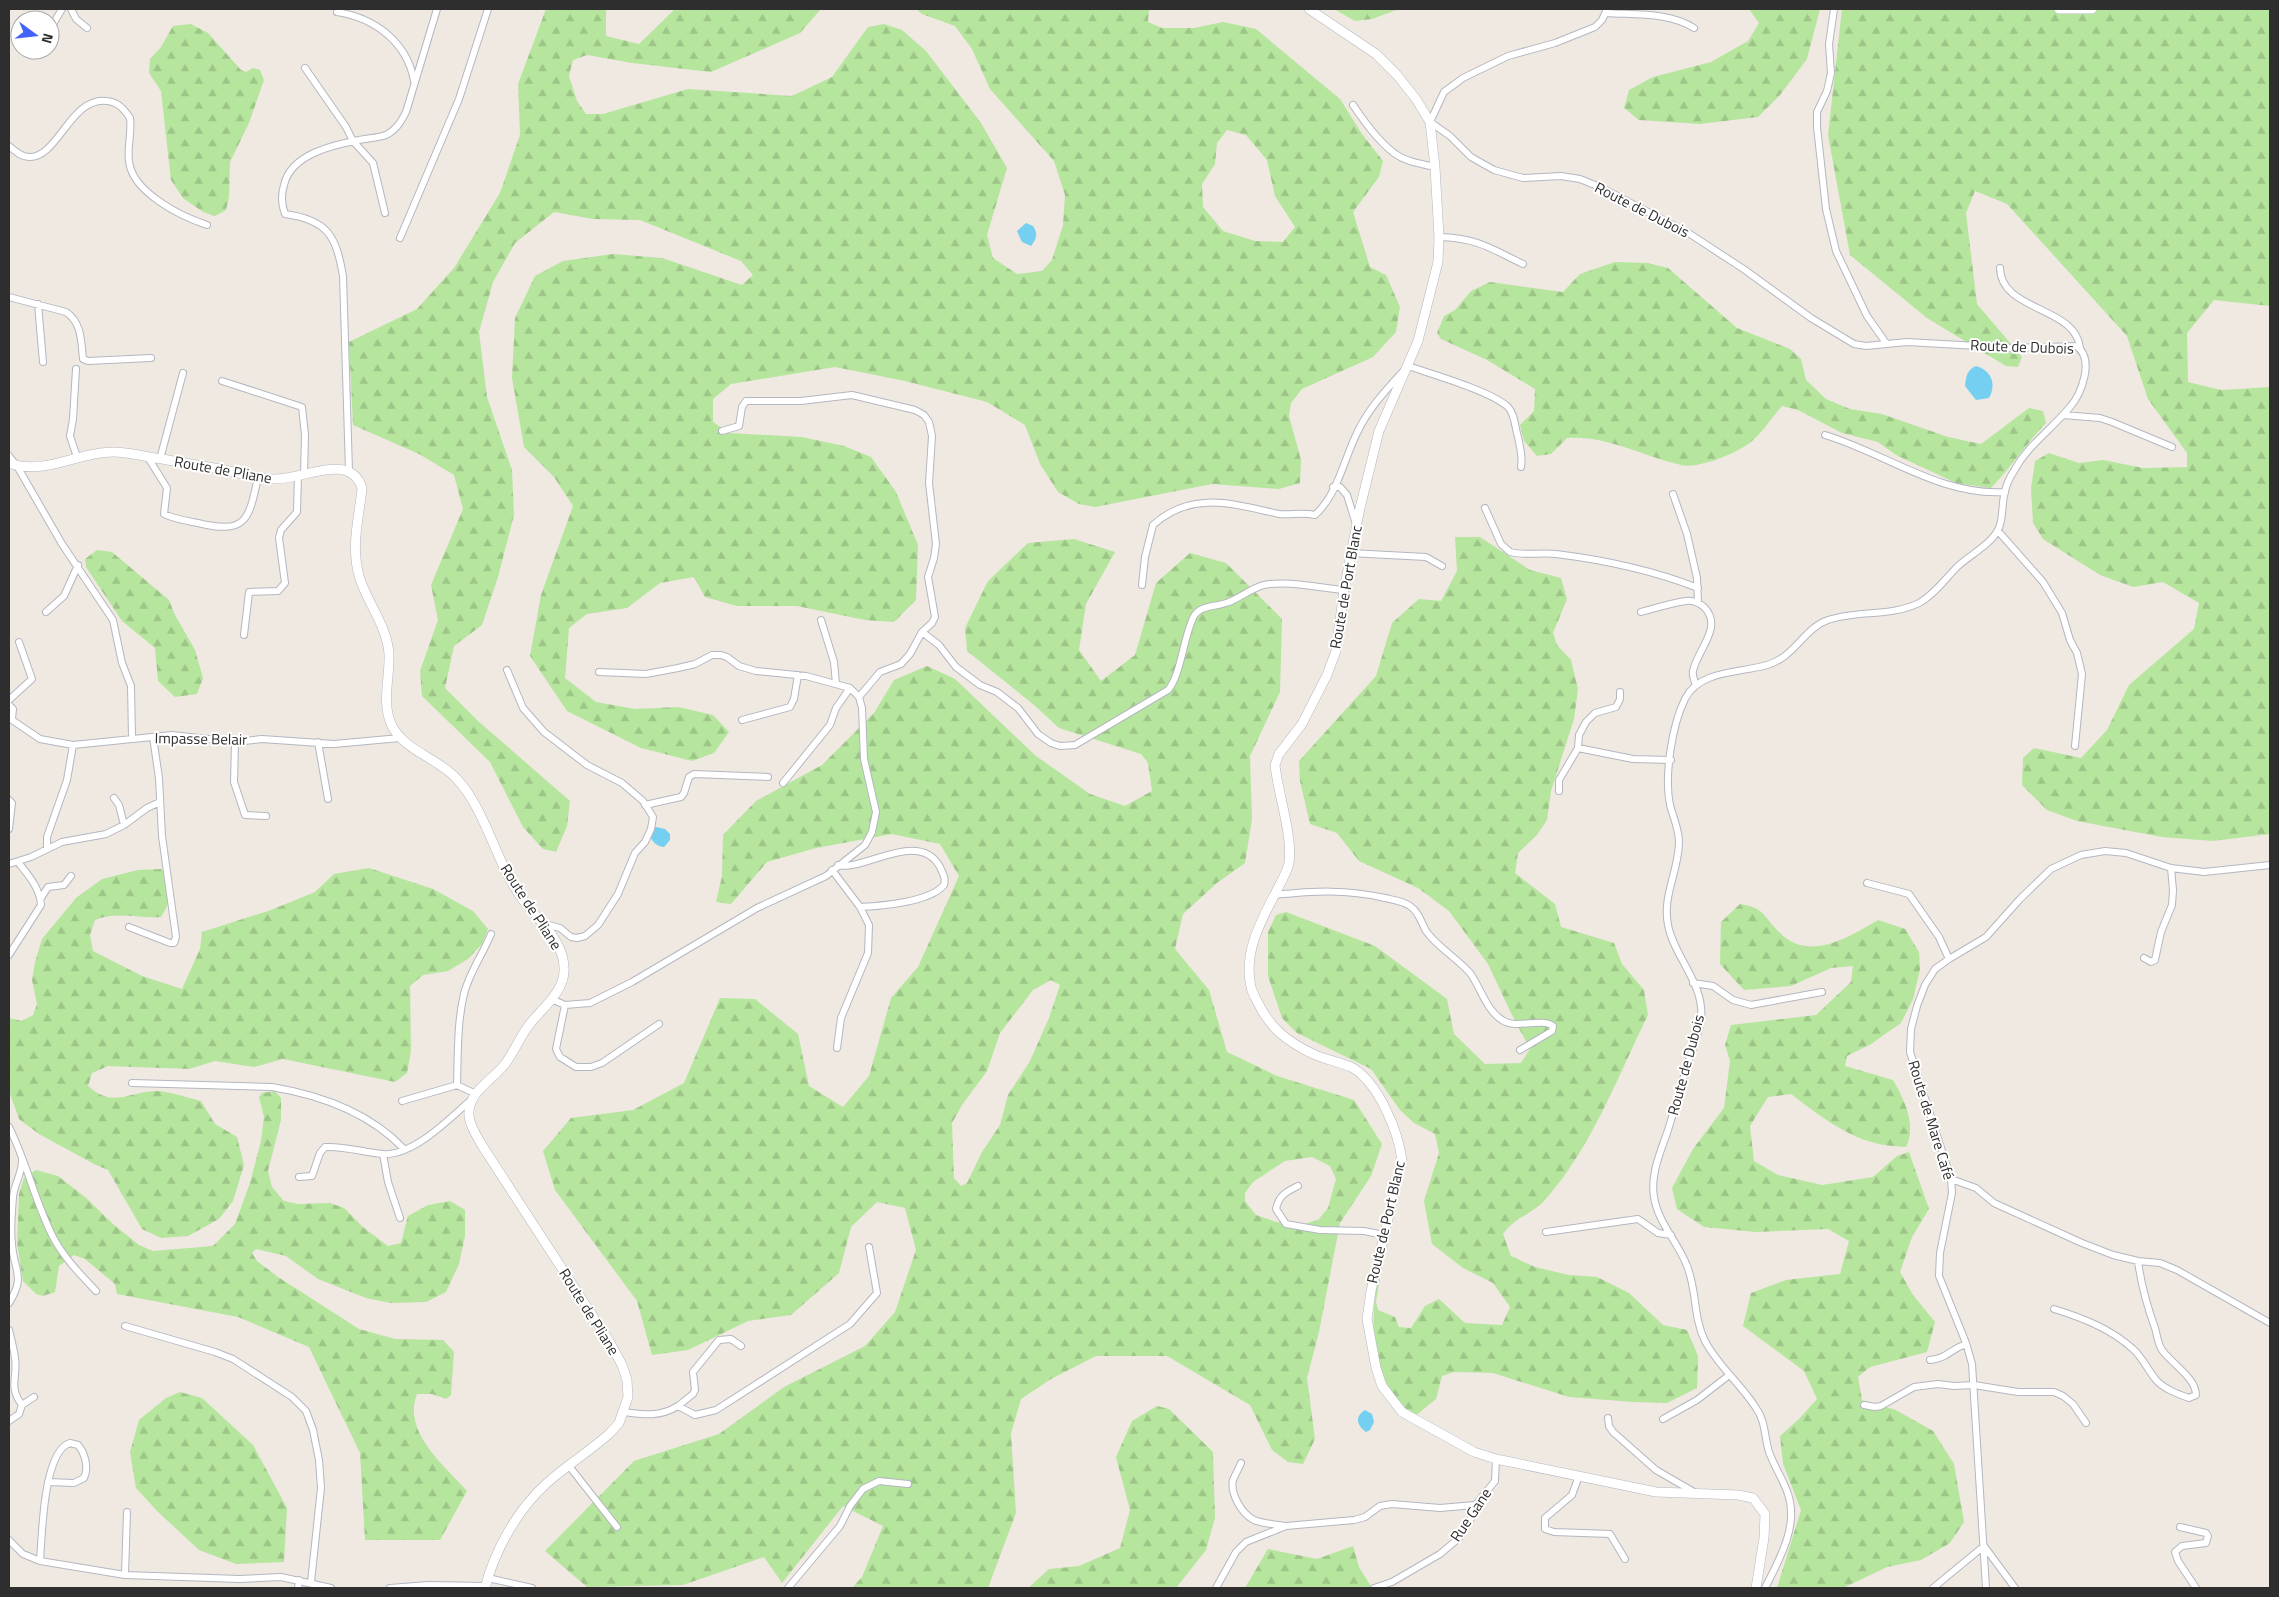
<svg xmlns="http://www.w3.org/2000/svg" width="2279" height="1597" font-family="'Titillium Web',sans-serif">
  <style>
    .forest { fill: url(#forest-firs); fill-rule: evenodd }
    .water { fill: #75cff0 }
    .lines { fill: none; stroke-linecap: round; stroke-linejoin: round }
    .street-casing { stroke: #b4b7c1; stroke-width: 8 }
    .secondary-casing { stroke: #b4b7c1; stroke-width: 10 }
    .street { stroke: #fff; stroke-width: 6 }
    .secondary { stroke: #fff; stroke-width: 9 }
    .labels { text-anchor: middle; stroke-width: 4; stroke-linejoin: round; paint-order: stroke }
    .street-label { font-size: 15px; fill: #2e2e2e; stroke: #fff }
  </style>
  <defs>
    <pattern id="forest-firs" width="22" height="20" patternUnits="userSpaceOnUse" patternTransform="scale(1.25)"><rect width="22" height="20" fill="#b6e59e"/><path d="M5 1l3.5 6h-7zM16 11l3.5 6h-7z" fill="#9dc588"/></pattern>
  </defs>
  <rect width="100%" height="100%" fill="#efe9e1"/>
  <path class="forest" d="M546,9H606V36L639,44L675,9H821L800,33L711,72L632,63L587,55L573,60L569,76L577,101L586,114H603L688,89L792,96L832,77L868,27L884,24L902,30L926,51L981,123L1007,168L987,235L993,258L1017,274L1042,271L1052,260L1063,225L1065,195L1054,161L990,89L972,49L955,26L922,14L916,9H1149L1148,22L1162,28H1194L1223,22L1256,29L1340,99L1362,134L1383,161L1379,177L1353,212L1370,267L1386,275L1400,307L1396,332L1373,357L1302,389L1291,403L1289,416L1301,460L1300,483L1279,489L1212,484L1095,507L1079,504L1058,492L1040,464L1025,425L987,402L905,381L835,367L731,384L713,399V422L729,433L802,437L844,446L871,457L896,492L918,545L916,600L894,622L865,620L797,606H737L705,597L694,577L660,583L627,608L587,614L569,628L565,678L596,702L635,709L678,707L713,715L729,732L714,753L692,761L641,748L567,711L530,656L541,595L573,506L554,477L524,447L512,378L515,318L535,276L563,261L613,254L662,258L742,285L753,275L741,261L640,220L593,219L554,212L515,243L493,282L479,332L487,397L512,470L514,515L498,577L482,625L454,646L445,688L478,721L570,801L567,826L556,852L543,849L523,827L490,762L422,696L420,671L438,620L431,585L463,509L454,475L419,454L353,425L349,342L417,309L454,268L500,193L520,135L518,84ZM1227,130L1246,135L1267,160L1275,196L1295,227L1283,242L1255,241L1223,231L1203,207L1202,184L1215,164L1217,143Z
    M1334,9H1399L1372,19L1355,21Z
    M1749,9H1820L1807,59L1780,95L1758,117L1700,124L1639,120L1624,108L1629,90L1653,77L1711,62L1748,41L1759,23Z
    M1842,9H2270V306L2214,300L2187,333L2188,382L2221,390L2270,387V834L2213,841L2162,837L2077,821L2047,810L2022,785L2023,758L2034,748L2081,758L2107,730L2129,685L2194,629L2199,603L2163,582L2133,587L2100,575L2043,539L2033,523L2031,488L2035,461L2049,453L2079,463L2103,460L2143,468L2187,467V453L2148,399L2127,336L2007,204L1975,191L1966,213L1977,304L2022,357L2018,367L2006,366L1927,318L1850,255L1828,135Z
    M191,24L208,33L241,70L246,72L253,68L260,70L264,80L249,123L230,162L229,197L226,210L215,216L203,212L183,198L171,180L161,91L149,73L150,59L161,47L173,26Z
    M1615,262L1648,263L1668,268L1737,328L1790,349L1801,359L1806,380L1826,399L1850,409L1882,414L1948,437L1981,444L2029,408L2043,411L2046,423C2026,444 2011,467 1991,488L1956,483L1896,455L1878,442L1842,433L1798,410L1782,406C1772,417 1763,432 1752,441C1738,453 1699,469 1681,465C1643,456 1606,435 1567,438L1551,454L1537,456L1524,441L1520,425L1534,411L1535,389L1487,360L1441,339L1437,333L1444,316L1455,310L1471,291L1490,282L1563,292L1580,274Z
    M1455,537H1480L1530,570L1561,578L1567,599L1553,633L1557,645L1571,660L1578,689L1574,719L1551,791L1547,820L1537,835L1518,853L1515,873L1555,904L1561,927L1614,943L1622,964L1644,990L1648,1015C1617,1078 1591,1149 1544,1201C1531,1215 1516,1216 1503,1234L1511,1256L1535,1267L1569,1275L1597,1277L1629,1293L1663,1325L1687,1330L1698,1356L1697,1388L1667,1403L1633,1402L1569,1397L1493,1373L1454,1372L1442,1376L1436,1399L1414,1417C1368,1378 1370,1326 1378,1271L1381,1272L1376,1302L1378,1310L1395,1317L1399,1327L1411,1328L1425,1306L1439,1299L1465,1323L1502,1325L1510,1307L1493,1283L1463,1268L1432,1244L1424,1201L1439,1153L1435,1134L1414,1123L1400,1110L1371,1069L1297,1033L1282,1018L1268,976V932L1276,915L1286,912L1375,946L1447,999L1454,1034L1485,1064L1521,1063L1530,1049L1511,1013L1488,964L1449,911L1418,888L1359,861L1337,833L1310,824L1300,781L1299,761L1376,676L1392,623L1419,599L1441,601L1457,571Z
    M1074,539L1115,552L1086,604L1079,650L1101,681L1135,655L1156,583L1190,553L1226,563L1282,619L1280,692L1250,756L1252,819L1245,863L1217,883L1183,914L1175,949L1209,990L1227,1052L1277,1076L1354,1100L1382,1144L1371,1176L1340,1223L1319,1332L1307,1378L1315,1439L1303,1464L1288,1462L1272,1450L1250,1405L1167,1356H1096L1051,1379L1021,1399L1011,1433L1016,1513L988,1588H852L862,1577L883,1526L843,1506L782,1583L764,1557L683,1585L587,1587L545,1551L634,1461L719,1434L784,1387L865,1346L895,1312L916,1250L905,1208L877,1202L851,1227L839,1273L791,1315L748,1321L688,1350L652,1355L637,1301L555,1190L543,1151L571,1118L633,1110L684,1083L720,998L755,999L798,1034L809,1086L843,1107L869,1076L891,998L918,967L959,876L940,844L892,834L816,848L767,862L731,904L716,902L722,876L723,835L756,801L822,765L874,713L894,680L927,666L955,679L1036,756L1090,794L1125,806L1152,791L1148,763L1141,754L1059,728L1034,705L967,651L965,628L988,581L1028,543ZM1051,980L1060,985L1049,1018L1030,1061L1008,1095L1000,1125L982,1152L967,1183L961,1186L954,1178L952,1123L962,1105L987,1071L1000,1033L1033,990ZM1312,1157L1330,1166L1336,1179L1328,1208L1318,1220L1304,1224L1276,1222L1256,1215L1245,1201V1193L1253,1182L1285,1161Z
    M97,550L112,552L169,600L174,613L195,650L203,678L197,694L175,697L158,681L155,648L122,621L86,567L85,559Z
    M369,868L433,889L473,911L488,929L482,944L468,959L448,971L423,975L410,986L411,1051L407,1073L395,1082L283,1059L254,1067L215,1061L189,1069L108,1066L92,1073L88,1086C113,1108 126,1093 154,1091C166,1090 188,1098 201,1101L215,1124L237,1137L244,1165L233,1201L219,1219L188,1236L161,1238L142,1229L108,1170L94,1164L39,1134L19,1119L9,1091V1018L22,1021L33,1015L37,1004L32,980L35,962L42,939L76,898L102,879L138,870L162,869C169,890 174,897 161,917C139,919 116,911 95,920L90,935L93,951L142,976L182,989L200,949L202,932L271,910L315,892L334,874Z
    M1740,904C1765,908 1762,915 1779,932C1809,963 1849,937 1878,920L1905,929L1919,952L1920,969L1913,999L1901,1023L1871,1044L1847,1056L1845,1066L1893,1080C1904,1099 1917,1125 1906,1147C1896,1146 1885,1146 1875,1143C1844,1135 1816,1113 1791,1094L1768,1097L1750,1126L1754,1161L1778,1175L1822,1185L1873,1177L1897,1156L1909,1152L1929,1209L1912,1237L1900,1272L1913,1295L1935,1322L1927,1352L1870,1367L1858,1377L1862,1400L1896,1410L1933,1431L1954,1464L1964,1522L1950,1543L1921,1560L1887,1567L1843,1588H1777L1801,1510L1783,1464L1780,1436L1800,1418L1817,1399L1804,1371L1743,1326L1751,1293L1786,1280L1840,1274L1849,1241L1828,1229L1756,1232L1704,1227L1677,1209L1672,1188L1693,1149L1724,1108L1730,1061L1725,1045L1731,1025L1816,1015L1851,982L1853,966L1831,968L1791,986L1744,990L1720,964L1721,922Z
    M275,1091L281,1098V1120L268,1171L272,1187L284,1201L298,1204L330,1203L344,1208L364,1228L388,1246L401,1243L408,1216L428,1205L450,1201L465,1210V1236L459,1264L446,1292L426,1302L390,1303L366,1298L318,1279L286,1256L256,1249L252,1253L257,1261L278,1277L359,1329L395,1339L443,1340L454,1352L451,1395L446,1399L432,1394H417C402,1432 444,1465 467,1491L440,1540H365L360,1453L309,1347L238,1317L117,1294L115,1284L85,1259L74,1255L59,1266L55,1292L43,1296L36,1294L23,1281L17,1243L19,1194L24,1178L36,1170L58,1176L85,1197L113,1224L139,1245L153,1251L213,1246L235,1224L250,1183L261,1141L264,1117L259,1097L262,1093Z
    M180,1392L202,1398L253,1445L287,1508L284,1562L236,1564L199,1550L157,1511L136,1488L130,1452L139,1420L166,1398Z
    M1157,1406L1169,1409L1213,1452L1215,1518L1206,1550L1176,1588H1028L1049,1569L1079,1566L1120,1548L1130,1510L1116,1457L1132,1421Z
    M1353,1546L1359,1567L1372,1588H1245L1268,1549L1317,1559Z"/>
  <path class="water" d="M1026,223L1033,226C1038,234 1037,238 1031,246L1022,242L1017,231Z
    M1976,366C1991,370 1997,384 1989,398L1976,400L1965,386C1966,376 1967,370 1976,366Z
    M656,827L665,829L670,834V840L664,847C656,846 652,842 650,835L653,828Z
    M1365,1410L1372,1414L1374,1422L1370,1430L1366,1432C1356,1425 1355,1416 1365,1410Z"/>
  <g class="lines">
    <defs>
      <path id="street" d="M71,9L76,19L87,28
        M1607,9L1602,20L1595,27L1555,43L1508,56L1463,78L1444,92L1430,122L1450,136L1471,157L1494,170L1523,178L1561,176L1580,179L1602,188L1690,234L1745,270L1811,318L1854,344L1866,346L1907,342L2013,348L2076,346C2095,358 2082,393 2070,407C2052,429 2027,446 2014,471C2010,477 2006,485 2005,492C2001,504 2004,519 1998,530C1990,545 1970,555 1958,566C1946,578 1934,595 1919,603C1890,617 1857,610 1828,620C1804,628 1795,657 1767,665C1740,673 1699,670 1685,699C1672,725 1664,776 1670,805C1673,817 1679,829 1679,842C1679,870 1662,896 1668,925C1674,957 1705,984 1701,1019C1699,1034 1692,1049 1688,1063C1681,1085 1675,1108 1668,1130C1661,1151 1650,1174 1654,1197C1658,1223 1678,1242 1687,1266C1697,1290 1693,1317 1705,1341C1718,1366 1741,1384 1756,1408C1766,1422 1764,1436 1769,1452C1774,1466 1783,1479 1788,1494C1799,1526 1779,1560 1765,1588
        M1834,9L1829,44L1831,73L1827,91L1817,112V127L1826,209L1836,251L1867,316L1886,343
        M337,12C375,18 407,42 414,81
        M1607,13C1635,15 1669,12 1694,28
        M52,26L62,9
        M305,68L346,127L353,141L373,163L385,213
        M1353,105C1364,121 1378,141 1394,153C1406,162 1422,164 1435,167
        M9,146C15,151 21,157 29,157C58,158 71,96 107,101C118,102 124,109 130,118C132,133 127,147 129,161C132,192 180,216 207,225
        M1439,237C1477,238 1490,248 1523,264
        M400,238L459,99L488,9
        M2000,268C2001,312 2076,306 2080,348
        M9,297L66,312C82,323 81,341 83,359L88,361L151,358
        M38,304L43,362
        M76,369L73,419L70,436L77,457
        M222,381L302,407L305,435L304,475
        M2063,415L2100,418L2112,422L2172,447
        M722,431L739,426L742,407L746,401H801L852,395L915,410L924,415L929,422L932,436L929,483L936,544L934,558L928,577L935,617L932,623L922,632L910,654L901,664L880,672L859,697
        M1825,435C1885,453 1940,496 2004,492
        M9,456L17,466L62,544L113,620L122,663L131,686L132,738
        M147,456L167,488L164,514C174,519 187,521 198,523C247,535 249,519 258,477
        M160,459L183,373
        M349,471L343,276C336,236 328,220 285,214C281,204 281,195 284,185C291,154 333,145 359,140C368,138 378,138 386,135C396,130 401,122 406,112L437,9
        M1333,487H1340L1347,495L1356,524
        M1673,494L1687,534L1697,578L1698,603
        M1485,508L1501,544L1510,552C1524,556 1541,552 1556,554C1605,560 1652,570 1698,588
        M1998,531L2043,582L2062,613L2070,640L2077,653L2082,674L2075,746
        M1350,553L1426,557L1442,566
        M1142,585L1145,557L1153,525C1192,490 1233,504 1279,514C1292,515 1302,512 1315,515C1338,494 1344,459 1357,433C1369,407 1389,387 1408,366C1431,374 1491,391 1508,407C1515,414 1515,428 1518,437C1520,447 1523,457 1521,467
        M46,612L64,596L78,565
        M1641,612C1656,608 1671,603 1686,601C1693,600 1699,603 1704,607C1724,627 1697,650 1693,671C1692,676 1694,680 1696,685
        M821,620L834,662L836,684
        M922,632L939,645L956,667L980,685L997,692L1018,708L1038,734L1051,743L1060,746L1075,745L1168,690C1181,675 1183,639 1193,618C1199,605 1214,607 1226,603C1239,599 1251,588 1264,585C1287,580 1320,588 1344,590
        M244,635L249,592L278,591L285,583L279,538L281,530L297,512L298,476
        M507,670L523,708L544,732L587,765L622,783L643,801L653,817L651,829L645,842L635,853L618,894L598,925L585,936L577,938L571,937L560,928L545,924
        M9,700L32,679L19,642
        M9,705L13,709L12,719
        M9,718L40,739L73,745L172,735L235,742L262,739L334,744L400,738
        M742,720L790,707L794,699L798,675
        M235,742L234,782L245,815L266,816
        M318,742L328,799
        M1578,748L1633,759L1671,760
        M783,783L830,725L836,708L850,688
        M1559,791V780L1578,748L1579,735L1586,722L1595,713L1616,707L1620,699V692
        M114,798L119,805L124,825
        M9,800L12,803L9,829
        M645,805L681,797L684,793L689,777L694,774L768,777
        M47,849V837L67,780L73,745
        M9,864L31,857L62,842L106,834L124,825L147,808L160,802
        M838,865C863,872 919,828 940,867C943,874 946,878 944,885C930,902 882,906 860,907
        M832,870L860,907L869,925L868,953L841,1018L837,1048
        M1867,883L1909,894L1939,937L1949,959
        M1275,895C1315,891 1345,889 1385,898C1393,900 1403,901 1410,906C1419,912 1421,922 1426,931C1437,947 1457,958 1470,973C1481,988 1486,1010 1502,1020C1516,1030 1542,1017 1553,1026L1552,1031L1520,1050
        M41,898L48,887L64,885L71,876
        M129,927L170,943H174L176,937L162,836L159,778L153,737
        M9,955L41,905C40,888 28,875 18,862
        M2144,958L2151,962L2155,960L2161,932L2172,905L2173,890L2171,868
        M1693,983L1713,986L1733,1000L1751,1005L1822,992
        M551,999L565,1005L590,1003L632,982L757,908L826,876L865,845L872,832L876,812L864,759L862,708L859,697L850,688L806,676L756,671L739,666L727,657L721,655H712L695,664L678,668L646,674L599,672
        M565,1005L556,1049L560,1057L576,1067H591L602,1063L659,1024
        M132,1083L272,1087C320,1095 370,1113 404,1149
        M457,1085C458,1055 457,1023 464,994C469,973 483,954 491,934
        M402,1101L457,1085L476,1094
        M9,1127C27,1163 35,1202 53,1237C64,1258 80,1274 96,1291
        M383,1154L388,1182L400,1218
        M299,1177L312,1176L320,1153L325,1147C344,1146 363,1152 382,1154C413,1157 450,1118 472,1099
        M1951,1179L1976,1188L1994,1203L2082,1243L2113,1255L2138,1261L2160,1263L2177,1270L2270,1323
        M1298,1186C1286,1192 1279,1195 1276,1209L1286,1224L1320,1230L1364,1231L1384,1235
        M1546,1232L1638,1219L1658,1233L1671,1235
        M9,1303C26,1276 14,1272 12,1244C10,1229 12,1212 13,1197C14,1184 23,1172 22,1159
        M2054,1309C2083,1318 2111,1329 2133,1349C2142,1357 2148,1370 2156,1380C2164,1389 2178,1394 2189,1398L2196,1395C2196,1378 2172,1364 2162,1350C2158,1344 2157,1335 2155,1328C2147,1306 2141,1284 2138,1261
        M125,1326L215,1352L233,1359L292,1397L306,1411L313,1430L319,1460L321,1488L311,1582
        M9,1330C11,1339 14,1349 15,1358C18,1377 8,1387 22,1405
        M1930,1360C1948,1358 1949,1350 1966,1344
        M1864,1405L1875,1407L1881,1406L1914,1387L1938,1384L1954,1386L1974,1385L2018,1392H2054L2063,1396L2073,1404L2086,1423
        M678,1406L693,1394L695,1390L693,1372L719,1340L731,1339L741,1346
        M624,1412C644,1415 660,1417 678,1406L695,1415L716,1410L850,1324L877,1293L869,1247
        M1608,1418L1609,1426L1613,1432L1656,1470L1694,1492
        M1663,1419L1697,1400L1728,1376
        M9,1421L19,1414L22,1405L34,1397
        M1241,1463C1239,1468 1235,1475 1233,1480C1230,1494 1242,1514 1254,1520C1263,1524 1275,1524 1285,1526
        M569,1466L617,1527
        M1579,1476L1572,1495L1545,1518V1529L1554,1532L1610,1534L1625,1559
        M2180,1527L2206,1533L2208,1536L2206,1543L2182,1546L2175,1552L2178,1561L2196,1588
        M9,1540L23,1554L40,1561L125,1575L239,1579L281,1577L331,1588
        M40,1561C42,1537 43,1451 70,1443L78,1445C85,1453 89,1468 84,1478L74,1483L48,1482
        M125,1575L127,1512
        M488,1578L532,1588
        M298,1588L299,1580
        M390,1588L428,1585L486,1586
        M788,1588L840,1526L850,1506L863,1489L879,1481L908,1484
        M1216,1588L1236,1552L1246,1542L1286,1526L1354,1520L1365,1517L1380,1506L1392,1504L1440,1508L1475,1505
        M1374,1588L1392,1582L1440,1554L1459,1538L1472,1517L1473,1508L1495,1481L1496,1459
        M1933,1588L1984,1546L2015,1588
        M1986,1588L1972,1364L1966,1343L1939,1276L1940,1253L1952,1193L1951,1179L1910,1052L1911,1029L1917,1006L1925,985L1935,969L1949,959L1986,937L2020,899L2051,869L2081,855L2105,851L2126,853L2171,868L2204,872L2270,865"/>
      <path id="secondary" d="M1309,9L1376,54L1397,75L1416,99L1430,122L1435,167L1439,237L1438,262L1418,341L1379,431L1360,508L1344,590L1336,651L1327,675L1302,724L1279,754L1275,765C1278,794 1293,836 1289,863C1287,872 1281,882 1277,890C1261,921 1243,952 1251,987C1252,992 1255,997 1257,1001C1270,1028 1286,1041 1313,1054C1326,1060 1341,1062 1353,1068C1379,1084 1398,1131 1402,1160L1371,1291L1367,1319L1376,1368L1382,1386L1402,1412L1474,1452L1496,1459L1656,1492L1738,1495L1753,1498L1765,1514L1764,1538L1756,1588
        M2059,9H2092
        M9,463C44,476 77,452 113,452C129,452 146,457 162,459C184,463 207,466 229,471C244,474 259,479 274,479C302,480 350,451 362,488C359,519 350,547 360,579C368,604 387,626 389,654C390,677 381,704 392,726C405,751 438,758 457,779C487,812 496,864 523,900C538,920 563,940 564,967C566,991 542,1008 529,1025C520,1037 514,1052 505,1064C493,1080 467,1092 469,1116C470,1127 478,1138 483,1147L609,1341L622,1365L627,1380L628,1397L619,1423L610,1433C590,1451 567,1465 547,1483C517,1510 495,1550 485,1588"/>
    </defs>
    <use href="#street" class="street-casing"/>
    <use href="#secondary" class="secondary-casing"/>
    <use href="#street" class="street"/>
    <use href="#secondary" class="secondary"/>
  </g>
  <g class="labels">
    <g class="street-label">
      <text transform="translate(1642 210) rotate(27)" y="5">Route de Dubois</text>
      <text transform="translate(2022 347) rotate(2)" y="5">Route de Dubois</text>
      <text transform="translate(223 470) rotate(10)" y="5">Route de Pliane</text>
      <text transform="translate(1346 587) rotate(-80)" y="5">Route de Port Blanc</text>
      <text transform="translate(201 739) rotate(1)" y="5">Impasse Belair</text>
      <text transform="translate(531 907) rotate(57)" y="5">Route de Pliane</text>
      <text transform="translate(1686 1065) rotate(-75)" y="5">Route de Dubois</text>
      <text transform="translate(1931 1120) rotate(73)" y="5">Route de Mare Café</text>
      <text transform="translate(1386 1222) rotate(-77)" y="5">Route de Port Blanc</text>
      <text transform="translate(589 1312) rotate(58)" y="5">Route de Pliane</text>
      <text transform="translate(1471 1515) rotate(-56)" y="5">Rue Gane</text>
    </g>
  </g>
  <rect width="2279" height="1597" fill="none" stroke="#2e2e2e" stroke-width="20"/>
  <g transform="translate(35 35) rotate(105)"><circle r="24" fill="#ffffff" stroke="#ababab"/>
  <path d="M0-4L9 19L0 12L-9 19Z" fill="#4264fb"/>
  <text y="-8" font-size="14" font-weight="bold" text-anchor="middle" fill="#2e2e2e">N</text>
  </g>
</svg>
